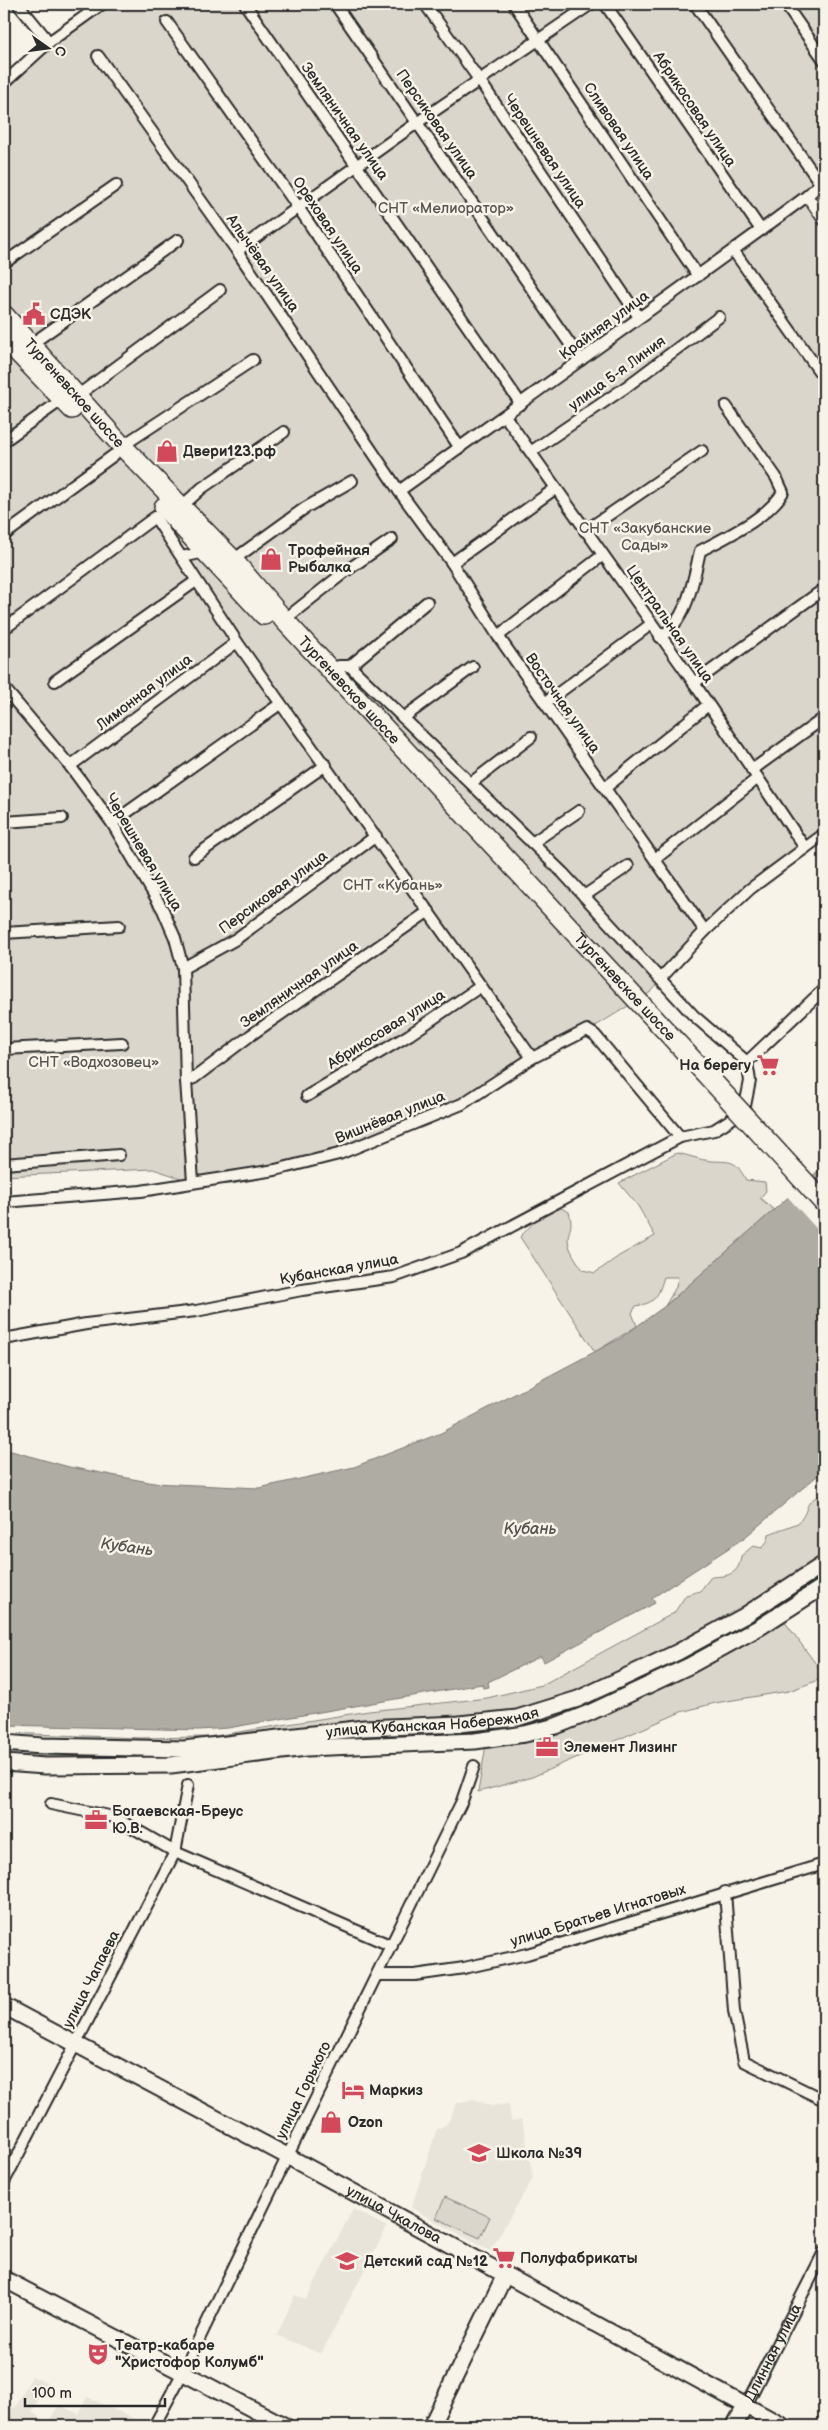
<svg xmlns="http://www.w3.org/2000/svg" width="828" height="2430" font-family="'Balsamiq Sans',sans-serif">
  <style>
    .built { fill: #e8e4da }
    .green { fill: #dad6cc; stroke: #82807c }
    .water { fill: #afaca4; stroke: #7a7874 }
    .pier { fill: #f7f3e8 }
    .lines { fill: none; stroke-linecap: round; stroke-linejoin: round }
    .street-casing { stroke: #2b2b2b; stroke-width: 14 }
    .secondary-casing { stroke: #2b2b2b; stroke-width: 19 }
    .highway-casing { stroke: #2b2b2b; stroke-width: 22 }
    .street { stroke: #f7f3e8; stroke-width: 10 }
    .secondary { stroke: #f7f3e8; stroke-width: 15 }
    .highway { stroke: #f7f3e8; stroke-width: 19 }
    .highway-bridge-casing { stroke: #2b2b2b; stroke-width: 22; stroke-linecap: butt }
    .highway-bridge { stroke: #f7f3e8; stroke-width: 19 }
    .labels { text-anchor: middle; stroke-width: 5; stroke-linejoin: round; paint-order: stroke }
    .street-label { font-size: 15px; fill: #2b2b2b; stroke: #f7f3e8 }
    .park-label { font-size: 15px; fill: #575653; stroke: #f7f3e8 }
    .poi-label { font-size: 15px; font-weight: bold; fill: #2b2b2b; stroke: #f7f3e8; text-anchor: start }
    .water-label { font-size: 16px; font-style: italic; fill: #53524f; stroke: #f7f3e8 }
  </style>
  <rect width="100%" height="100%" fill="#f7f3e8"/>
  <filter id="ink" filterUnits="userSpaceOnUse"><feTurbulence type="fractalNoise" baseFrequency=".02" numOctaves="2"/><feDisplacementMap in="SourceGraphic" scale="10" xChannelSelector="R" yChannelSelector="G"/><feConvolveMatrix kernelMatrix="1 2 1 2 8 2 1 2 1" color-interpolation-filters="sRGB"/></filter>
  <g filter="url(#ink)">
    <path class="built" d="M474,2099L491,2106L509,2104L511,2121L522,2119L533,2178L490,2251L411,2208L437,2129L447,2124L457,2103Z
      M353,2209L387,2227L321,2354L277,2335L295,2295L306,2299Z
      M32,2376L47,2383L32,2412L48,2423L59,2405L79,2414L87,2397L141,2422L139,2426H116L98,2419L95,2426H4V2403L15,2408Z"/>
    <path class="green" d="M97,4H824V837L752,891L705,931L651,992L467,1105L337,1158L289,1173L232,1184L193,1182L153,1169L4,1176V76Z
      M677,1153C688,1155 700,1160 711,1161C732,1162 735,1159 746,1180L765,1182L766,1191L760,1198L774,1210L665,1306L676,1287L678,1277H664C658,1296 656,1303 636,1306L632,1313L637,1326L595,1352L520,1237L535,1221L561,1208L569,1212C574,1230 568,1228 568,1240C569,1251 577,1261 583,1270L595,1273L619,1256L655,1236L638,1206L619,1183Z
      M824,1494V1557C744,1612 657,1661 567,1698C551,1704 532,1708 516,1712L188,1744L4,1739V1733L139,1738L208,1737L369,1711L487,1698L542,1685L674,1613L686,1595L700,1591L711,1577C728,1576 739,1575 741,1556L753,1546L762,1548L768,1540L769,1534L798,1523C812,1508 801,1502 824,1494Z
      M824,1570V1580L802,1595L697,1656L563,1718L503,1732L128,1762L4,1758V1748L293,1739L527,1722Z
      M785,1622L824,1675V1678L789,1691L715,1703L681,1712L532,1777L478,1792L486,1745L555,1735L718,1660Z
      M445,2197L490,2217L480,2238L436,2218Z"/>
    <path class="water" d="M824,1162V1470L744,1538L652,1598L655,1603L544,1662L541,1656L488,1682L489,1687L483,1688L482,1684L228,1728L199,1730L4,1725V1449L69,1467L154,1483L259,1488L354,1467L441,1433L619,1339L665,1306L819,1170Z"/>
    <path class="pier" d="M811,1174L824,1188V1237L786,1195Z"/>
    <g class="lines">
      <defs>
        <g id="street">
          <path d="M18,4L49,42"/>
          <path d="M245,4L521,404"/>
          <path d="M335,4L581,360"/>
          <path d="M425,4L480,81L639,317"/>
          <path d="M514,4L698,276"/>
          <path d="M605,4L761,230"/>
          <path d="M695,4L820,183"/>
          <path d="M785,4L824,60"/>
          <path d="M167,22L298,207L460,448"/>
          <path d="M98,56L237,251L399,491L452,563L498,636L705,931"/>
          <path d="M4,83L49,42L102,4"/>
          <path d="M807,196L824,220"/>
          <path d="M733,250L824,378"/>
          <path d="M237,251L418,122L591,4"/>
          <path d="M4,263L116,185"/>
          <path d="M30,345L178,240"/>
          <path d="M77,396L220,290"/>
          <path d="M505,416L694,683L805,848"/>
          <path d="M4,441L63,399"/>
          <path d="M122,446L253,360"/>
          <path d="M532,451L626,387L719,317"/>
          <path d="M399,491L761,230L807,196L824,180"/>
          <path d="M181,507L202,488L284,432"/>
          <path d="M585,531L702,451"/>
          <path d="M4,535L114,455"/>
          <path d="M182,557L205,552"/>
          <path d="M233,560L305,508L352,481"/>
          <path d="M452,563L556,488"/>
          <path d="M284,620L346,571L392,539"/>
          <path d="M4,629L155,517L237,642L532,1058"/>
          <path d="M498,636L603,555"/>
          <path d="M660,637C688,620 693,581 700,551C726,537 769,517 783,492L776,477L726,406"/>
          <path d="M350,666L427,602"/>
          <path d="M334,671L339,666H350L353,669L563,873L693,1015L747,1062"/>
          <path d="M55,681L196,581"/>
          <path d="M694,683L824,589"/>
          <path d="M4,688L70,766L112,823L163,910L175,938L183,968L186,1081L193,1182"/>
          <path d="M545,703L650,625"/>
          <path d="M403,718L473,667"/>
          <path d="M70,766L237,642"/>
          <path d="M752,770L824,718"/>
          <path d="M471,783L531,737"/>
          <path d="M605,788L708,705"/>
          <path d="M4,822L62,818"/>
          <path d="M112,823L280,704"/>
          <path d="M532,843L579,811"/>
          <path d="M194,857L326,765"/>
          <path d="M655,859L758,778"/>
          <path d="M584,896L628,866"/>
          <path d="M4,933L119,926"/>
          <path d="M183,968L236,939L376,836"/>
          <path d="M661,978L705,931L750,889L824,834"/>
          <path d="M4,1049L122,1043"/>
          <path d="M747,1062L824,989"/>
          <path d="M186,1081L194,1078L251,1035L429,911"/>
          <path d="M307,1096L409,1035L481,986"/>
          <path d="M4,1164L119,1155"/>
          <path d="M4,1202L141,1191L275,1170L339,1154L462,1104L532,1058L587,1030L595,1035L680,1137"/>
          <path d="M4,1339L86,1324L196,1311L302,1290L394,1277L461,1253L680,1137L714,1130L744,1111L750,1081L747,1062"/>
          <path d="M51,1804L114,1817L175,1852L392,1946"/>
          <path d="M725,1892L734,2011L744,2061L824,2100"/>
          <path d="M378,1975H415L464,1968L527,1954L824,1864"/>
          <path d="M4,2182L175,1852L188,1785"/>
          <path id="s1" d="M745,2407L824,2252"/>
          <path d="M154,2426L183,2372L292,2147L462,1801L474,1766"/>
        </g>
        <g id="secondary">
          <path id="s2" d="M4,1743L42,1746L184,1749L364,1728L459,1724L517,1718L578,1699L678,1652L744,1616L824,1564"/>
          <path d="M4,1763L45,1766L171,1765L306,1748L475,1741L525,1734L556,1726L589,1713L689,1666L760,1627L824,1586"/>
          <path id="s3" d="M4,2006L287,2156L783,2426"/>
          <path d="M4,2279L285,2426"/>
          <path d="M431,2426L505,2275"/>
          <path d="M734,2426L745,2407"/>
        </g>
        <g id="highway">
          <path id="s4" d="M4,315L122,446L233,560L284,620L703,1071"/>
          <path d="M4,338L72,409"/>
          <path d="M164,507L264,615"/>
        </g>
      </defs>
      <use href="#street" class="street-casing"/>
      <use href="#secondary" class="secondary-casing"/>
      <use href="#highway" class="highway-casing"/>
      <use href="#street" class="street"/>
      <use href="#secondary" class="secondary"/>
      <use href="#highway" class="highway"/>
      <defs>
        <path id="highway-bridge" d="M703,1071L824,1203"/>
      </defs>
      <use href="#highway-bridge" class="highway-bridge-casing"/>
      <use href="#highway-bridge" class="highway-bridge"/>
    </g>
  </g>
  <defs>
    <symbol id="civic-bare" viewBox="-9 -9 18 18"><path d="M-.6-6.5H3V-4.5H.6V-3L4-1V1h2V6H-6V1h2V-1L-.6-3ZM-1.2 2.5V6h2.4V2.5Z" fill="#d1495b" stroke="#f7f3e8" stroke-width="2.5" paint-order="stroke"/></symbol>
    <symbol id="shop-bare" viewBox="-9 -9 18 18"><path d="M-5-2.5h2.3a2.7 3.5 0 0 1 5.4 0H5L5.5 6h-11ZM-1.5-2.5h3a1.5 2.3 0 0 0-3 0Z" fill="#d1495b" stroke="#f7f3e8" stroke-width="2.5" paint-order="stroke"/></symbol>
    <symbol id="supermarket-bare" viewBox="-9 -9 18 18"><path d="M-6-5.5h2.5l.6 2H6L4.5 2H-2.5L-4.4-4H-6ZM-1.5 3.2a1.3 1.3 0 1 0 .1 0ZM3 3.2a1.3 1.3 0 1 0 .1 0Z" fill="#d1495b" stroke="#f7f3e8" stroke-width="2.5" paint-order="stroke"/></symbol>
    <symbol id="office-bare" viewBox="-9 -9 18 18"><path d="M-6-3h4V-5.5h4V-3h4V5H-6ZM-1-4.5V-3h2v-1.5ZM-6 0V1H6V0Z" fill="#d1495b" stroke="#f7f3e8" stroke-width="2.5" paint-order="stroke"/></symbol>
    <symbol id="hotel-bare" viewBox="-9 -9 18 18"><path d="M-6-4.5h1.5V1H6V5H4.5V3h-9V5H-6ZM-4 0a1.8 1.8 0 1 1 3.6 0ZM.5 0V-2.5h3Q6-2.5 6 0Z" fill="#d1495b" stroke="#f7f3e8" stroke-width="2.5" paint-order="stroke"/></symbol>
    <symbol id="school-bare" viewBox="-9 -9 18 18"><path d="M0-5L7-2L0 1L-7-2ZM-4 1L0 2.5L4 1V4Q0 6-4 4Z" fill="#d1495b" stroke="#f7f3e8" stroke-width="2.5" paint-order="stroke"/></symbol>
    <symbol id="theatre-bare" viewBox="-9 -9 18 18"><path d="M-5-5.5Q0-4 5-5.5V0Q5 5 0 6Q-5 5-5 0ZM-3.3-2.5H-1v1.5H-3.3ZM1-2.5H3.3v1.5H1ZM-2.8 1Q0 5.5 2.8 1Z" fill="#d1495b" stroke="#f7f3e8" stroke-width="2.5" paint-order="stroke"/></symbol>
  </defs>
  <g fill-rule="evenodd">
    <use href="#civic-bare" x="18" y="298" width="32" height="32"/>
    <use href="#shop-bare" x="151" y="435" width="32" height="32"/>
    <use href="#shop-bare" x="255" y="543" width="32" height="32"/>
    <use href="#supermarket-bare" x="752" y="1049" width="32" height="32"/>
    <use href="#office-bare" x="531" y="1731" width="32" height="32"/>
    <use href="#office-bare" x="80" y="1804" width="32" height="32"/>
    <use href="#hotel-bare" x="337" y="2074" width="32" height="32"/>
    <use href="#shop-bare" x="315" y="2106" width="32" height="32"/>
    <use href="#school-bare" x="463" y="2137" width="32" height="32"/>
    <use href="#supermarket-bare" x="488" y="2242" width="32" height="32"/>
    <use href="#school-bare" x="331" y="2245" width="32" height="32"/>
    <use href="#theatre-bare" x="82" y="2338" width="32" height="32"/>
  </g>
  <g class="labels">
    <g class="street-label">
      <text transform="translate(695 109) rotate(56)" y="5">Абрикосовая улица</text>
      <text transform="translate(345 121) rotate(55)" y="5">Земляничная улица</text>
      <text transform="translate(437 124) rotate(55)" y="5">Персиковая улица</text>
      <text transform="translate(619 131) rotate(56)" y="5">Сливовая улица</text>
      <text transform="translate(545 151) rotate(56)" y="5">Черешневая улица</text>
      <text transform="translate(328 225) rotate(56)" y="5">Ореховая улица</text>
      <text transform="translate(263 263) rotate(55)" y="5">Алычёвая улица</text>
      <text transform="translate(604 325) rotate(-36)" y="5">Крайняя улица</text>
      <text transform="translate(617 373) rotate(-36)" y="5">улица 5-я Линия</text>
      <text dy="5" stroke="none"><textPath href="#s4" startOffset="105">Тургеневское шоссе</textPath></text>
      <text transform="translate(670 624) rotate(55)" y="5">Центральная улица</text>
      <text dy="5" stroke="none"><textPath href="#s4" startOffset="510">Тургеневское шоссе</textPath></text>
      <text transform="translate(144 692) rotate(-37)" y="5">Лимонная улица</text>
      <text transform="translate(563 703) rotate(55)" y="5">Восточная улица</text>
      <text transform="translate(144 852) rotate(59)" y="5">Черешневая улица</text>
      <text transform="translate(273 892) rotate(-36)" y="5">Персиковая улица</text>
      <text transform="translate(299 984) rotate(-35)" y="5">Земляничная улица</text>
      <text dy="5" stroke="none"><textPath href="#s4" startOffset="915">Тургеневское шоссе</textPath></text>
      <text transform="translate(386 1029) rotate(-32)" y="5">Абрикосовая улица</text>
      <text transform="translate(390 1117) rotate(-22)" y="5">Вишнёвая улица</text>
      <text transform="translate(339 1269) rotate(-10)" y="5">Кубанская улица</text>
      <text dy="5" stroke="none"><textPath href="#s2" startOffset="430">улица Кубанская Набережная</textPath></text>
      <text transform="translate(598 1915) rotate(-17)" y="5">улица Братьев Игнатовых</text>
      <text transform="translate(91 1979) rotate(-63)" y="5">улица Чапаева</text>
      <text transform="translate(303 2090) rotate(-64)" y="5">улица Горького</text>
      <text dy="5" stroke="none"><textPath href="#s3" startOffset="442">улица Чкалова</textPath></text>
      <text dy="5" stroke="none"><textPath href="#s1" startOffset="61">Длинная улица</textPath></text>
    </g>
    <g class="park-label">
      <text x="446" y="213">СНТ «Мелиоратор»</text>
      <text x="645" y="533">СНТ «Закубанские<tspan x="645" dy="17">Сады»</tspan></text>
      <text x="393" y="890">СНТ «Кубань»</text>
      <text x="94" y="1067">СНТ «Водхозовец»</text>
    </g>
    <g class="poi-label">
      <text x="50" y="319">СДЭК</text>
      <text x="183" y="456">Двери123.рф</text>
      <text x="288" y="555">Трофейная<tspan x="288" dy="17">Рыбалка</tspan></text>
      <text x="751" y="1070" text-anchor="end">На берегу</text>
      <text x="564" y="1752">Элемент Лизинг</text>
      <text x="112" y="1816">Богаевская-Бреус<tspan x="112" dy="17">Ю.В.</tspan></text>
      <text x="369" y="2095">Маркиз</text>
      <text x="348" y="2127">Ozon</text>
      <text x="496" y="2158">Школа №39</text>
      <text x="520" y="2263">Полуфабрикаты</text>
      <text x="364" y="2266">Детский сад №12</text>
      <text x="115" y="2350">Театр-кабаре<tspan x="115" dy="17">"Христофор Колумб"</tspan></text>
    </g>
    <g class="water-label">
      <text x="530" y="1534">Кубань</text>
      <text transform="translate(127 1546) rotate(8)" y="6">Кубань</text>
    </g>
  </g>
  <rect width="828" height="2430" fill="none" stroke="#f7f3e8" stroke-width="20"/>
  <rect x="10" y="10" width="808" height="2410" fill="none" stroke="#2b2b2b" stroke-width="2" filter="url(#ink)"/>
  <g transform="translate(48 48) rotate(104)" stroke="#f7f3e8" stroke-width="4" paint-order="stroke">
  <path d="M0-4L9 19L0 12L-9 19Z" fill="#2b2b2b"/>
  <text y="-8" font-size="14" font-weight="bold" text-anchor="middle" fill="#2b2b2b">С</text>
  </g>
  <path d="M25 2398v8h140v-8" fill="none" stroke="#2b2b2b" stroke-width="2.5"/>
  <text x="32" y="2398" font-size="15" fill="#2b2b2b" stroke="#f7f3e8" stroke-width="4" paint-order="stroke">100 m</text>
</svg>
